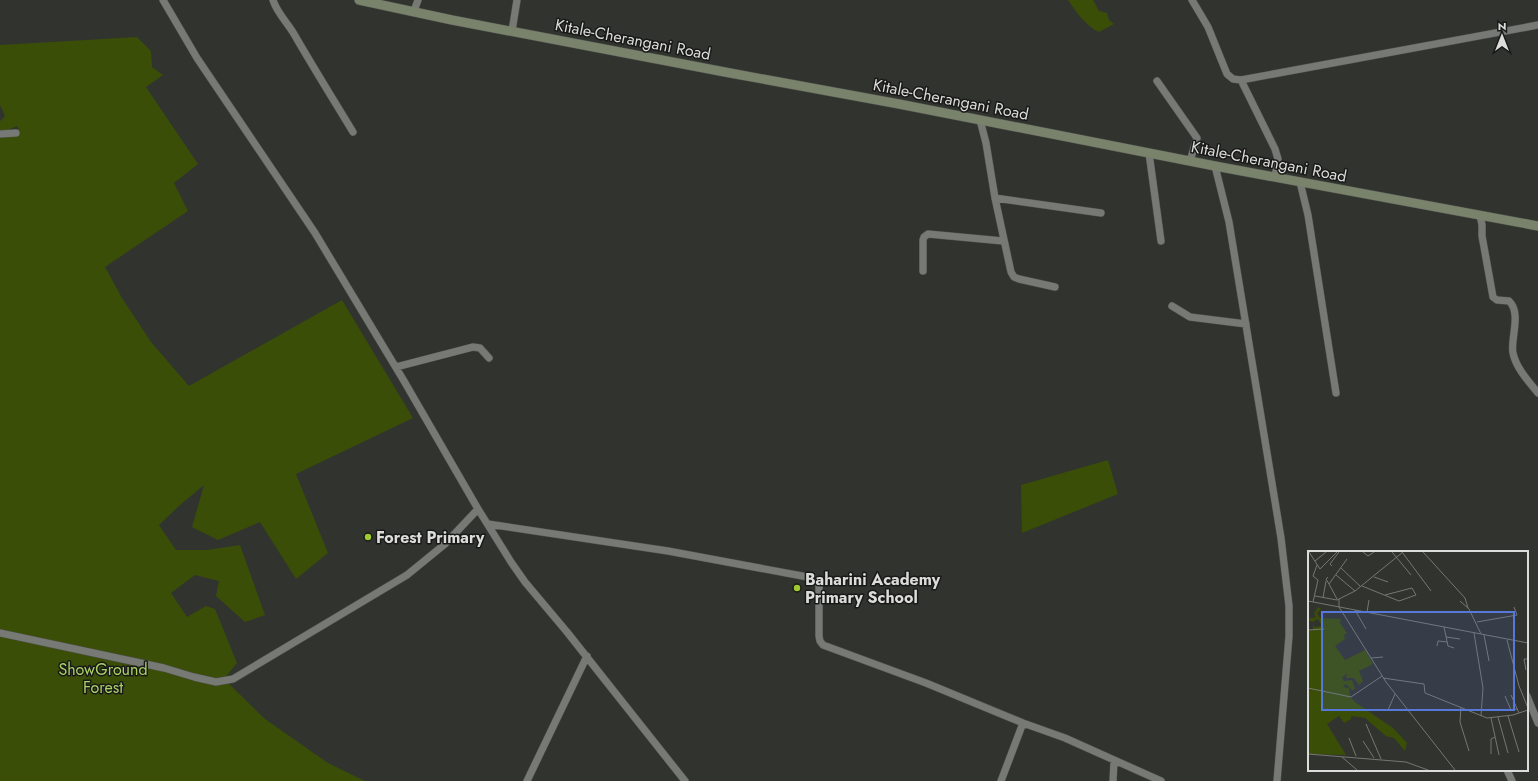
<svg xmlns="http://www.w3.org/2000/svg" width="1538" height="781" font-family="Jost,sans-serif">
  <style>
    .green { fill: #3a4e08 }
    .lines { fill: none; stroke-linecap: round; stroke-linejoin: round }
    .minor-casing { stroke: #50514e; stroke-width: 8 }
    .secondary-casing { stroke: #50514e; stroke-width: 10 }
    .minor { stroke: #777974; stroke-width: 7 }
    .secondary { stroke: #79826a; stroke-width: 9 }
    .poi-dot { fill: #9dca30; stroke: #191a18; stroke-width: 1.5 }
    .labels { text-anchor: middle; stroke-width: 3; stroke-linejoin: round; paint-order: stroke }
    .street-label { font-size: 16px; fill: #dcddda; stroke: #191a18 }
    .poi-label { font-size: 16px; font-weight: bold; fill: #dcddda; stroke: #191a18; text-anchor: start }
    .park-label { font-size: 16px; fill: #acd167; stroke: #191a18 }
    .inset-road { fill: none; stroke: #757773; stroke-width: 1 }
    .view { fill: #5679d9; fill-opacity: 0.15; stroke: #5679d9; stroke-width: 2 }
    .inset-edge { fill: none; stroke: #dcddda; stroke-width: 2 }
  </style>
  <rect width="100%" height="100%" fill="#31332f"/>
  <path class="green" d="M1068,0H1093L1099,11L1107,13L1109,20L1114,24L1099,32C1085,25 1077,13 1068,0Z
    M137,37L151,51L152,67L163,75L146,87L198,164L174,183L188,211L105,267L122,298L151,342L189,386L342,300L413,418L296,474L328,553L296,579L260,522L218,540L192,527L204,485L180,505L159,525L176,550H207L240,545L265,615L245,622L216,596L219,581L195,575L171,593L187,617L206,606L215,609L237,663L224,679L265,719L328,763L365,781H0V137L12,136L20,133L17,126L6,131L0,130V121L5,116L0,105V45Z
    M1108,460L1118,494L1022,533L1021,485Z"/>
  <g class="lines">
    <defs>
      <path id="minor" d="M163,0L197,58L315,233L404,381L478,509L511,562L525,582L567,632L685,781
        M273,0C277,13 287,22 294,34C313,67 333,99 353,132
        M1192,0L1208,27L1227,74L1233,79L1241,80L1538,25
        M414,11L418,0
        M512,31L517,0
        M1241,80L1275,149L1278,159L1275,177
        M1157,81L1197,138L1190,161
        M980,120L986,143L995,198L1011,272L1014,277L1019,279L1055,287
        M0,134L16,133
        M1149,153L1161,241
        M1215,166L1229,222L1281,538L1289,606V636L1277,781
        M1300,182L1308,215L1336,393
        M995,198L1101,213
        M1480,215L1482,225V236L1493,297L1497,300L1509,301C1522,313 1510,340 1513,353C1516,368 1529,382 1538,393
        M923,271V240L924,237L928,234L1003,241
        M1172,306L1190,317L1246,324
        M396,367L473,347L480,348L489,358
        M488,524L668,551L813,578L819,583V636L820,641L823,645L926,683L1023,723L1065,738L1161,781
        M0,633L164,668L194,677L216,682L233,679L407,575L445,544L478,509
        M1527,696L1538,723
        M1507,770L1512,781
        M527,781L587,656
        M1001,781L1023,723
        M1113,781L1114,761"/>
      <path id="secondary" d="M359,0L452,20L730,73L899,104L1215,166L1538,226"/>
    </defs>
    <use href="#minor" class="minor-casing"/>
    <use href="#secondary" class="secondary-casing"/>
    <use href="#minor" class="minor"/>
    <use href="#secondary" class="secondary"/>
  </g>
  <g class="poi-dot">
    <circle cx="368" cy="537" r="4"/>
    <circle cx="797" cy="588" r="4"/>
  </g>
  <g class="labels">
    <g class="street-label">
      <text transform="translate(633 39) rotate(11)" y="6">Kitale-Cherangani Road</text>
      <text transform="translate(951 99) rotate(11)" y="6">Kitale-Cherangani Road</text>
      <text transform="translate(1269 161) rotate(11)" y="6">Kitale-Cherangani Road</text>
    </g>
    <g class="poi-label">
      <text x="376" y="543">Forest Primary</text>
      <text x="805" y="585">Baharini Academy<tspan x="805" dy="18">Primary School</tspan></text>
    </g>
    <g class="park-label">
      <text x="103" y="675">ShowGround<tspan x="103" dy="18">Forest</tspan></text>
    </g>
  </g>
  <g transform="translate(1308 551)">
    <rect width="220" height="220" fill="#31332f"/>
    <path d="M10,56L13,58L9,62L12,67L33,68L32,72L39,82L36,84L37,88L27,95L37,109L57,99L65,113L51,120L55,130L51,134L46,127H38L39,122L34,127L36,130L44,129L47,138L44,139L38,133L35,136L41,137L42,146L47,151L85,177L99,192L97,200L86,187L78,185L57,167L43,165V168L36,172L31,165L19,173L38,204L0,203V80L5,78V72L6,76L14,75L10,68L4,71L0,68L8,66L6,62Z" fill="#3a4e08"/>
    <path class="inset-road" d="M1,1L12,18L29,1M55,1L60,5L66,1M84,1L103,24M94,1L123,40M115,1L157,47L160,57M7,10L18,1M24,15L22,13L31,1M33,17L53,36M28,24L47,40M20,26L18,28L21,33L39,8M66,26L80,31M21,33L29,48M54,35L91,50L108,44L104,37L77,44M7,45L29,49L47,40L95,1M15,47L18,30M31,48V56L78,131L147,219M0,50L220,92M152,50L161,58L173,83M5,51L10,29L5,25L9,14M47,59L58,78M59,61L61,49M169,71L209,64L206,56M136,76L140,95L146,97M0,79L16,78M166,82L175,137L173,165M176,84L181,110M138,86L152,88M199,89L211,135L220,157M129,95L130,90L139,91M63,107L75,106M218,119L216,108H220M75,127L116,133L117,142L179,167L205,164L220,159M0,137L43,146L74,125M203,144L211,162M197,145L203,159L209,158M153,156L152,171L161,200M80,159L87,143M200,165L211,201M190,166L200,202M183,167L191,204M58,173L73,208M41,187L48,205M55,190L66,207M0,203L98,211L120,219M183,203V188L187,186M34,206L49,219"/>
    <path class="view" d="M14,61H206V159H14Z"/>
    <rect width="220" height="220" class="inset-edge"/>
  </g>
  <g transform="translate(1502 36)" stroke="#191a18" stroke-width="3" paint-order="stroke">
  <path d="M0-3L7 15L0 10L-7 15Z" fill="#dcddda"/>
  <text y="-6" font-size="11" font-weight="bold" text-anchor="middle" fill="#dcddda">N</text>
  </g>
</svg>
